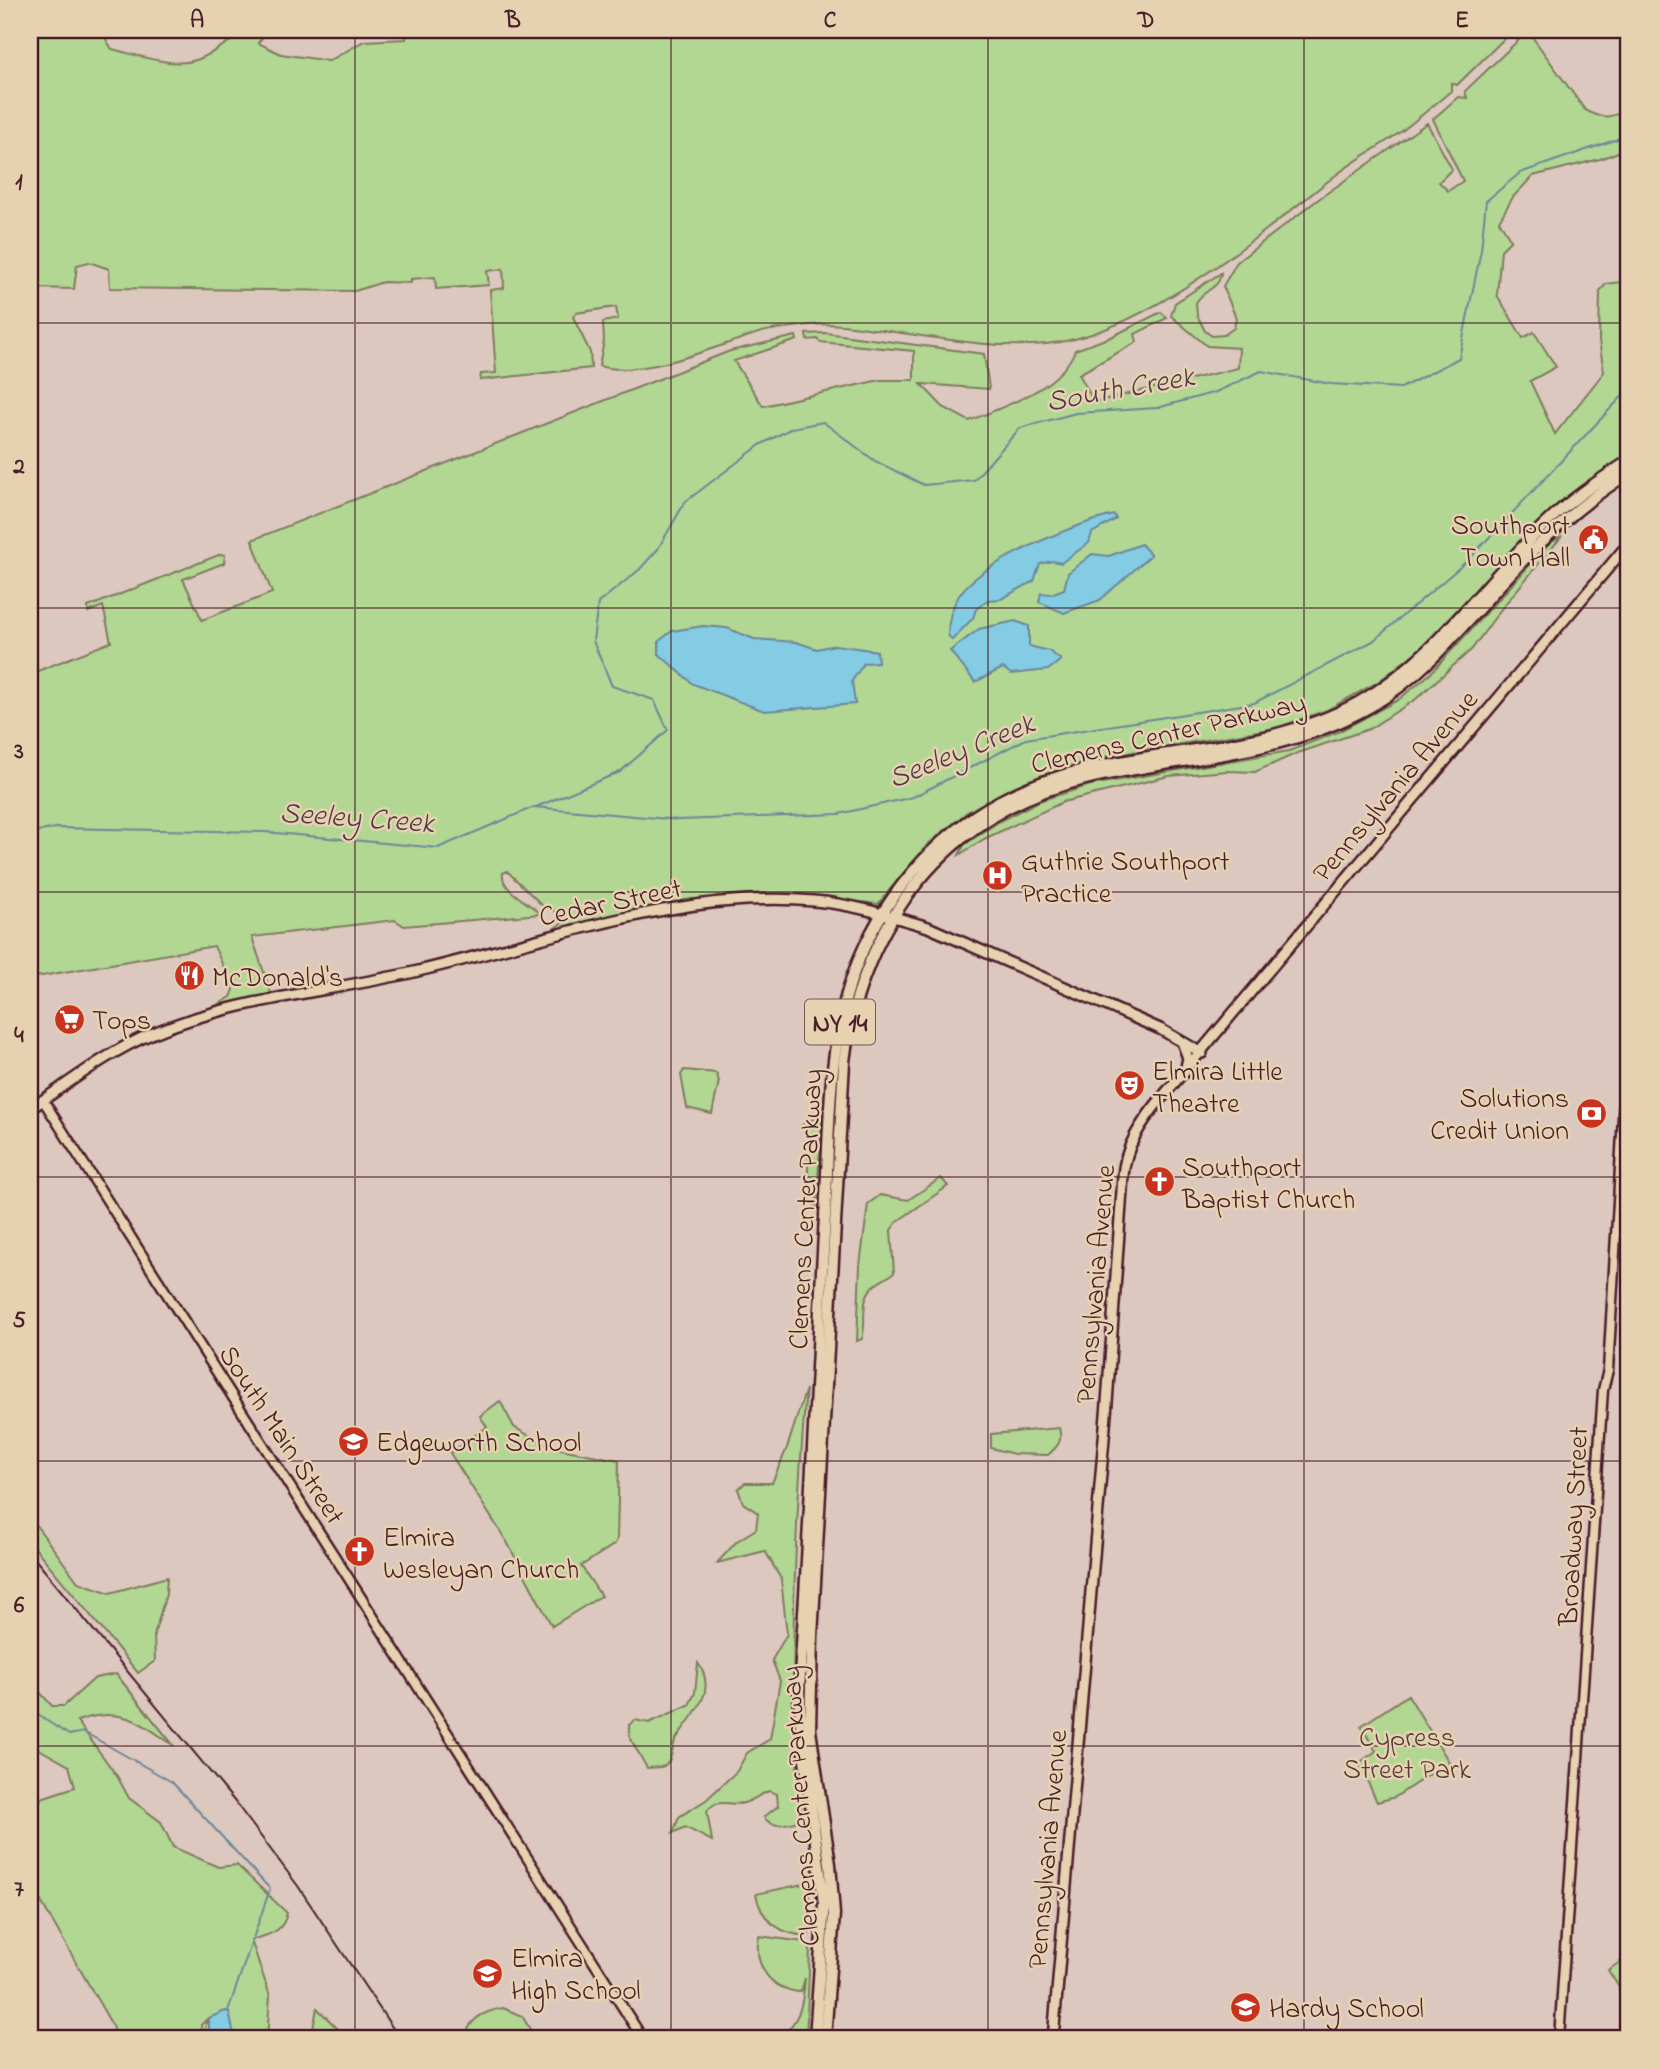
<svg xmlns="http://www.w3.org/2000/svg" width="1659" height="2069" font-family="'Indie Flower',sans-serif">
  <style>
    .green { fill: #b1d793; stroke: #7e7b5f; stroke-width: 2 }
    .water { fill: #83cce3; stroke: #6c8799; stroke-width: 2 }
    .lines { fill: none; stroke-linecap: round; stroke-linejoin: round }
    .stream { stroke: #6c8799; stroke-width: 2 }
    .tertiary-casing { stroke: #4a1f2b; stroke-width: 13 }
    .secondary-casing { stroke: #4a1f2b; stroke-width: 14 }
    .primary-casing { stroke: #4a1f2b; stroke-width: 15 }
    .tertiary { stroke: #e6d1b0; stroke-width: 8 }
    .secondary { stroke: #e6d1b0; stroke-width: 9 }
    .primary { stroke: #e6d1b0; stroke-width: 10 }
    .rail { stroke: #4a1f2b; stroke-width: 2 }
    .grid { fill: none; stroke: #4a1f2b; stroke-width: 2; stroke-opacity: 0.55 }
    .labels { text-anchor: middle; stroke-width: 5; stroke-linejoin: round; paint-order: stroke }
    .shield { fill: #e6d1b0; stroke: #795453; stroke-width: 2 }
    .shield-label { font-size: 26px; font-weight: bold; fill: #4a1f2b }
    .poi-label { font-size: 28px; fill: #4a1f2b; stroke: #e6d1b0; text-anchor: start }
    .street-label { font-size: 28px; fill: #4a1f2b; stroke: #e6d1b0 }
    .park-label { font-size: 28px; fill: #593b3b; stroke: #e6d1b0 }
    .water-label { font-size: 30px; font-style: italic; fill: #533947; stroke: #e6d1b0 }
    .neatline { fill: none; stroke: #4a1f2b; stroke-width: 2.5 }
    .grid-label { font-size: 23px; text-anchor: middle; font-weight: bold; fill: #4a1f2b }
  </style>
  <rect width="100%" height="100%" fill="#ddc8bf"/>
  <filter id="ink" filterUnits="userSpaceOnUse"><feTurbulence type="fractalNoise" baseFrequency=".0143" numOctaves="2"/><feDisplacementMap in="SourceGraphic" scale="14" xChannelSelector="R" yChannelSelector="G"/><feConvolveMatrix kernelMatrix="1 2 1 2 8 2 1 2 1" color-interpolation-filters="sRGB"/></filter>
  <g filter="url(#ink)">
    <path class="green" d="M30,30H100L112,49C138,55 173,69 199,59C226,48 235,30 268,30L258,43L281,54L329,61L364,41L406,39L404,30H501L506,35L544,30H1513L1457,85L1451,83V91C1435,104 1419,118 1402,131C1380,146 1357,159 1336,175C1261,233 1143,336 1046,344C995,349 945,339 894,332C867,328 837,322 810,325C794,327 777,328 762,332C717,345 645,379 599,366L604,341L603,322L618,319L616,307L576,313L573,317L590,352L591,368L480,380L481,374L496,373L490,290L504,288L503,269L487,271L489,285L436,289L435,277L411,279V283L383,282L355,291L110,288L109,269L89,262L77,265L74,289L30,288Z
      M1528,31L1585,110C1603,120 1612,118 1629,108V148L1600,159L1533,176L1513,197L1499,221L1511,240L1501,250L1497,295L1523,338L1534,332L1556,367L1530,381L1555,434L1604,372L1599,341L1600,291L1606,284L1629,281V454L1545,516L1425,645L1378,682L1327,710L1276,728L1104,757L1005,791L967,812L927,845L878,904L793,894H754L657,908L558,931L555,928L564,921V914L545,908L507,871L503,873C500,890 530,903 541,914L404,926L395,920L252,937L272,996L220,1007L217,1005L231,997L234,990L214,946L30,978V674L111,642L103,606L88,612V607L221,554L225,555L224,563L183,579L202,620L272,593L252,540L730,351L796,336L797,340L734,361L763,406L880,380H914V351L820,342L818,339L807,340L806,334L826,333L984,354L989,389L921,384L943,407L969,421C1005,406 1060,389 1075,350L1111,337L1161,312L1167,318L1135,334L1137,342L1079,374L1094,402L1238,368L1239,348L1207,346L1171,316L1175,303L1221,273C1220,289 1202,290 1196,303L1197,315L1205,331L1212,336L1224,335L1234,328L1236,318L1223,286L1237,262L1320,198L1427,123L1452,169L1439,182L1448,191L1463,181L1433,119L1458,97L1467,98L1465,91Z
      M1562,536L1501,609L1472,649L1416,699L1369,729L1295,754L1255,772L1227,771L1169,776L1063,802L984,839L959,855L964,845L1000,821L1039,801L1091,785L1289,751L1340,731L1398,700L1430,674L1550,543Z
      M684,1070L716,1073L719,1081L712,1114L687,1108L681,1075Z
      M812,1119L822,1120L816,1208L807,1199L809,1139L801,1126Z
      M941,1178L948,1186L898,1221L891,1230L894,1273C887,1278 876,1283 871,1289C860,1302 867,1324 862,1339L857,1341L860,1265L868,1204L880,1195L908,1200Z
      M806,1389C795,1530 787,1672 801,1813L795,1822C783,1824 772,1829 764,1817L778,1806L777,1794L769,1791C761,1794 752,1801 744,1803C728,1807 720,1796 707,1811L712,1841L685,1827L673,1833L679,1817L706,1800L737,1771L747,1753L770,1739L780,1681L772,1660L787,1634L781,1579L765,1551L717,1563L737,1541L756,1529L758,1513L743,1503L738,1489L745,1483H772L787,1448Z
      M500,1401L514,1427L550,1447L619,1460L617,1539L615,1544L581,1566L601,1596L552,1626L507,1542L450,1453L487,1427L480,1416Z
      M1059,1428C1063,1441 1058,1446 1048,1455L1014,1454L991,1448V1434Z
      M30,1517L78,1582L110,1593L167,1577L166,1594L154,1635L155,1661L138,1673L30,1542Z
      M698,1663C720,1694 689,1716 675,1741C671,1750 673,1761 664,1766C659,1768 652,1767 647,1768L630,1738L629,1725L635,1720L649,1723L689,1705L695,1693Z
      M116,1674L174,1746C141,1722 120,1705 77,1721L117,1776L129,1798L161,1822L173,1847L218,1867L237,1865L287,1913C283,1933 268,1935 251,1940L270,1996L267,2039H203L207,2019L201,2025L202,2039H115L112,2025L35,1891C22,1861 30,1827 41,1798L75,1787L69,1766L30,1744V1681L52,1706H64L95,1678Z
      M1408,1695L1449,1762L1395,1797L1377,1802L1359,1763L1376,1751L1361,1726Z
      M803,1884L809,1888V1936C782,1935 761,1922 756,1894Z
      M759,1936L805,1942L810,1949L806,2039H777C800,2023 803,2005 805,1978L801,1992C771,1990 753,1967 759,1936Z
      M1629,1956V2003L1608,1970Z
      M317,2008L348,2039H311Z
      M503,2008L522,2016L536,2039H466C467,2019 486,2011 503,2008Z"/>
    <path class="water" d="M1114,515L1116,519L1092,533L1089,543L1061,563L1052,561L1040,564L1034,581L1001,599L988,600L976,609L973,618L952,640L948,635C948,620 951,607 960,594C983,561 1075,524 1114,515Z
      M1141,544L1151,555L1100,600L1064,613L1039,602L1041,593L1051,594L1064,589L1068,573L1092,554L1109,556Z
      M1015,621L1029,626V646L1049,651L1061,660L1048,670L1011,674L1003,668L975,682L950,651L979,629Z
      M703,626L727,628L754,639L796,642L817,649L835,645L877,651L878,662L864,663L852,681L855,704L764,711L693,684L659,654V641L672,631Z
      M225,2011L229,2012L235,2039H209V2018Z"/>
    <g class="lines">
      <path class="stream" d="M536,807L620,772L668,730L654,700L612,686L593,641L598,603L639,570L658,549L685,502L760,445L792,428L823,422L875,461L924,485L974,480L1020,428L1076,413L1157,408L1216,392L1261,371L1331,384L1401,388L1459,358L1481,250L1486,201L1520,173L1629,135
        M30,833L56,828L265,832L438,848L534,807L679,820L839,814L913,797L1026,739L1254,703L1373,641L1467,561L1629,389
        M30,1710L69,1735L84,1732L172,1782L270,1889L228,2011"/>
      <defs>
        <path id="tertiary" d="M43,1100L643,2039
          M1559,2039L1603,1390L1608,1370L1629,1016"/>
        <path id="secondary" d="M1182,1042L1188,1058L1185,1072
          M30,1109C69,1083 108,1052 151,1034C234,999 327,992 414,972C544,942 679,889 814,901C852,904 891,916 928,927L1160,1029L1202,1053
          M1053,2039L1107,1403L1123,1176C1125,1147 1141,1123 1159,1101L1629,543"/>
        <path id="primary" d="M815,2039L824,1903L801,1729L799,1691C810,1532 816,1374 825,1216C830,1135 826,1048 854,972C880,901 933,837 1000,801C1111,741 1247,764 1358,703C1433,661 1481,587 1541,528C1567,502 1598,481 1629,461
          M825,2039L834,1914L830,1864L810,1730L812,1637L844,1062C860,925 947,810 1085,779C1182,756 1282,757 1371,706C1422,676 1459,630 1498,587C1538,543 1579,504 1629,473"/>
      </defs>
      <use href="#tertiary" class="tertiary-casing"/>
      <use href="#secondary" class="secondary-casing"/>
      <use href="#primary" class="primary-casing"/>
      <use href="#tertiary" class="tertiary"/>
      <use href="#secondary" class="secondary"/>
      <use href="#primary" class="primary"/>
      <path class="rail" d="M30,1553L235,1802L298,1886L400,2039"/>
    </g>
  </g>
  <path class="grid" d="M355,30V2039M671,30V2039M988,30V2039M1304,30V2039M30,323H1629M30,608H1629M30,892H1629M30,1177H1629M30,1461H1629M30,1746H1629"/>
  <defs>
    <symbol id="civic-disc" viewBox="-11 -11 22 22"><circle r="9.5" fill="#c8321e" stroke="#e6d1b0"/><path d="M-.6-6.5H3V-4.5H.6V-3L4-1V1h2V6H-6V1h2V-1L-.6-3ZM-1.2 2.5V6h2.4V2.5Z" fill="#fff"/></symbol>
    <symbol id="hospital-disc" viewBox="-11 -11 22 22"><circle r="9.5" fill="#c8321e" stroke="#e6d1b0"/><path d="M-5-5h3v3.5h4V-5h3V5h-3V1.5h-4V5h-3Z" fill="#fff"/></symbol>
    <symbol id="restaurant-disc" viewBox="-11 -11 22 22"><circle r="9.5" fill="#c8321e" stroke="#e6d1b0"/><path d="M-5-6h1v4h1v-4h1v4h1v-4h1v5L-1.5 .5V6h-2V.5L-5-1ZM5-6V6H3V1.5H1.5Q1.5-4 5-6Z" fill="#fff"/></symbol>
    <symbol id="supermarket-disc" viewBox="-11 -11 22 22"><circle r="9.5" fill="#c8321e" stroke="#e6d1b0"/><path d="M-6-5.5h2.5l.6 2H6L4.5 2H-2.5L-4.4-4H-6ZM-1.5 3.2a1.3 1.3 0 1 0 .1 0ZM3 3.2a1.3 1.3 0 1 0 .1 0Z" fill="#fff"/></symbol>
    <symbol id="theatre-disc" viewBox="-11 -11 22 22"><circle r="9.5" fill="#c8321e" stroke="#e6d1b0"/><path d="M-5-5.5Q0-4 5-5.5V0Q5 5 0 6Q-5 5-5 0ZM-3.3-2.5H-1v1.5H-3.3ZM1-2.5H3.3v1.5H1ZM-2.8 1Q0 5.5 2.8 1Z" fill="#fff"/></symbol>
    <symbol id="bank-disc" viewBox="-11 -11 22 22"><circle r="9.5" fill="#c8321e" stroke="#e6d1b0"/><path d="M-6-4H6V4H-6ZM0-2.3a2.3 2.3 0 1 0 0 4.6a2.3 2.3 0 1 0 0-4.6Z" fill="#fff"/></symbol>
    <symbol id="church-disc" viewBox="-11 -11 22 22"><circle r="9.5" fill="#c8321e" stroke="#e6d1b0"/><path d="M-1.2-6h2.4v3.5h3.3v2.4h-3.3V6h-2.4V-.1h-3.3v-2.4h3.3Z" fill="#fff"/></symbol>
    <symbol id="school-disc" viewBox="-11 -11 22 22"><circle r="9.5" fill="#c8321e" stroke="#e6d1b0"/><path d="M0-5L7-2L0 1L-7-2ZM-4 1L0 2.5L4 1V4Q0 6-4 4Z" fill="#fff"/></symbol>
  </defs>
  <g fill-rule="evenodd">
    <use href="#civic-disc" x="1576" y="522" width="35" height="35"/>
    <use href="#hospital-disc" x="980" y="858" width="35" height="35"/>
    <use href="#restaurant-disc" x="172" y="958" width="35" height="35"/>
    <use href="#supermarket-disc" x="52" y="1002" width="35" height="35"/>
    <use href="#theatre-disc" x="1112" y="1068" width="35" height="35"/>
    <use href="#bank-disc" x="1574" y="1096" width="35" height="35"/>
    <use href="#church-disc" x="1142" y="1164" width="35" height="35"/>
    <use href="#school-disc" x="336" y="1424" width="35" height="35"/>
    <use href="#church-disc" x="342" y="1534" width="35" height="35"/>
    <use href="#school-disc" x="470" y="1956" width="35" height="35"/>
    <use href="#school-disc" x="1228" y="1990" width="35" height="35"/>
  </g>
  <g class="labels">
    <rect class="shield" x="805" y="999.5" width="70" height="45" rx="5"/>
    <g class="shield-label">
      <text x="840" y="1031">NY 14</text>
    </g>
    <g class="poi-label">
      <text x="1570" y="534" text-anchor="end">Southport<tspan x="1570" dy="32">Town Hall</tspan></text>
      <text x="1021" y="870">Guthrie Southport<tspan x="1021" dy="32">Practice</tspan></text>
      <text x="212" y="986">McDonald's</text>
      <text x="92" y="1029">Tops</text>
      <text x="1152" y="1080">Elmira Little<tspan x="1152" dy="32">Theatre</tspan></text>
      <text x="1569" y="1107" text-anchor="end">Solutions<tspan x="1569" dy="32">Credit Union</tspan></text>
      <text x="1182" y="1176">Southport<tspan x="1182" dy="32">Baptist Church</tspan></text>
      <text x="376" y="1451">Edgeworth School</text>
      <text x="383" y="1546">Elmira<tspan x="383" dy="32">Wesleyan Church</tspan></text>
      <text x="511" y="1967">Elmira<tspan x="511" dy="32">High School</tspan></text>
      <text x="1269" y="2017">Hardy School</text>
    </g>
    <g class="street-label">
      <text transform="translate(1168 732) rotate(-13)" y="10">Clemens Center Parkway</text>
      <text transform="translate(1394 785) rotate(-50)" y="10">Pennsylvania Avenue</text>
      <text transform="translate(610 901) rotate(-12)" y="10">Cedar Street</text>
      <text transform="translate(804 1209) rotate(-87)" y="10">Clemens Center Parkway</text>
      <text transform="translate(1094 1284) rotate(-85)" y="10">Pennsylvania Avenue</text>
      <text transform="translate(283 1434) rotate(57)" y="10">South Main Street</text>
      <text transform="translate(1572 1526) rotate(-87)" y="10">Broadway Street</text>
      <text transform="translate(799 1806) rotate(-94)" y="10">Clemens Center Parkway</text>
      <text transform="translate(1046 1849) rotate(-85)" y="10">Pennsylvania Avenue</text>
    </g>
    <g class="park-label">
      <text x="1407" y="1746">Cypress<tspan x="1407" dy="32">Street Park</tspan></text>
    </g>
    <g class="water-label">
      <text transform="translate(1120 388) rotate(-10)" y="10">South Creek</text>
      <text transform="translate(961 750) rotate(-22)" y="10">Seeley Creek</text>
      <text transform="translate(357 817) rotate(4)" y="10">Seeley Creek</text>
    </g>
  </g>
  <rect width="1659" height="2069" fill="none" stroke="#e6d1b0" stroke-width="77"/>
  <rect x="38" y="38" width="1582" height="1992" class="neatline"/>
  <g class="grid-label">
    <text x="197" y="27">A</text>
    <text x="513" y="27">B</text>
    <text x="830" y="27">C</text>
    <text x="1146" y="27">D</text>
    <text x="1462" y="27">E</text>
    <text x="19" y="189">1</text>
    <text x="19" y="473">2</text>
    <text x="19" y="758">3</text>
    <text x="19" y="1042">4</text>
    <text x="19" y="1327">5</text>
    <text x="19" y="1612">6</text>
    <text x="19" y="1896">7</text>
  </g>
</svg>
